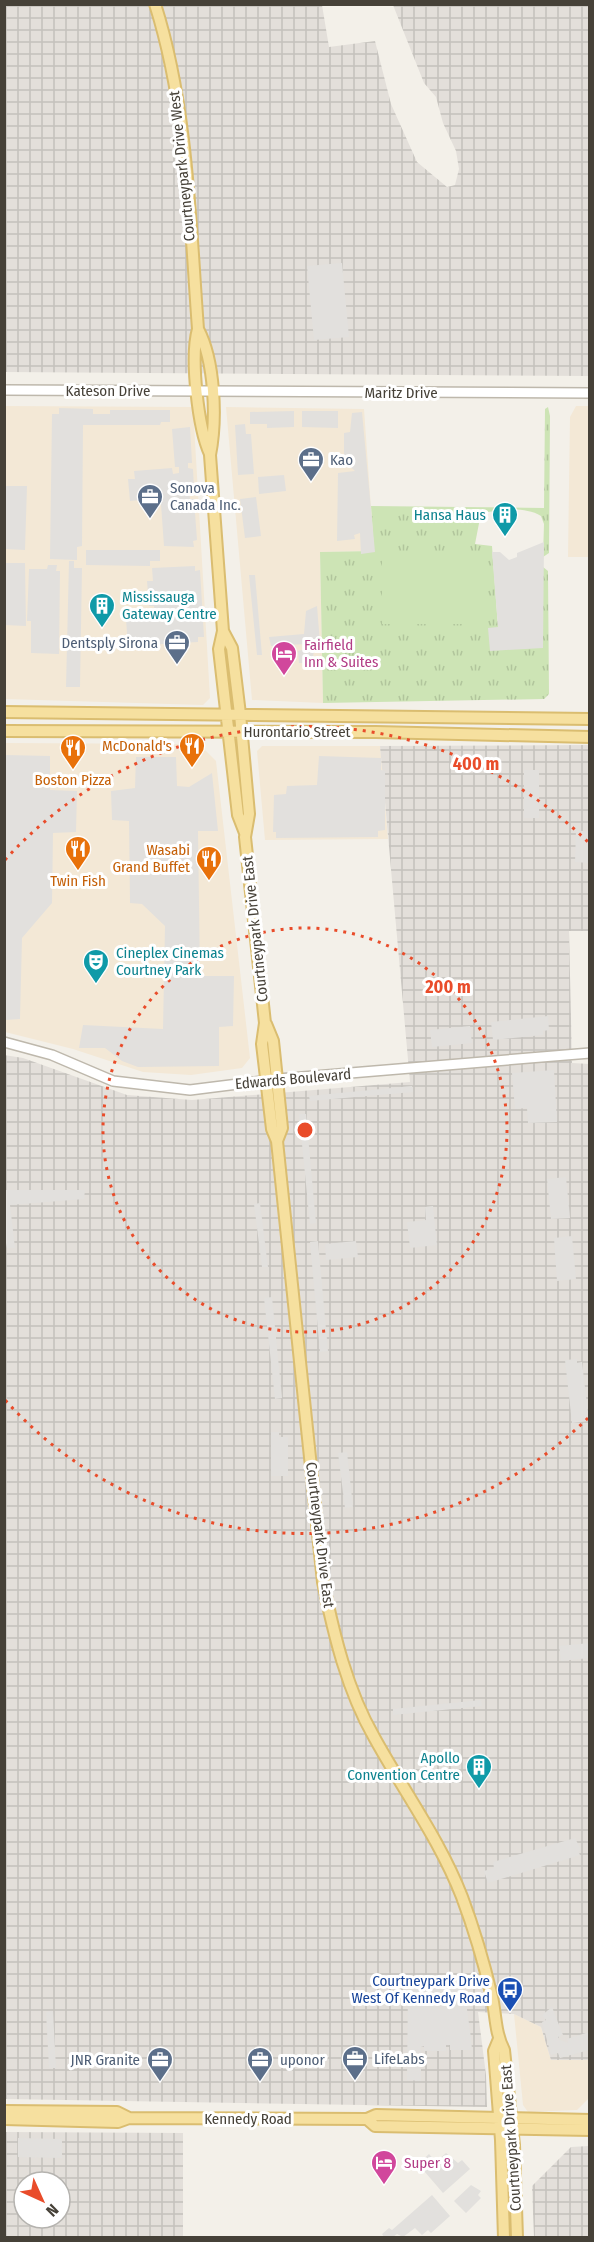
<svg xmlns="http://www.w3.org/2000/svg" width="594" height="2242" font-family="'Fira Sans Condensed',sans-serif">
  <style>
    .commercial { fill: #f3e8d6 }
    .industrial { fill: url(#industrial-grid); fill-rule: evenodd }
    .grass { fill: url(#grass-tufts) }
    .park { fill: #cde4b5 }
    .parking { fill: #e2e0dd }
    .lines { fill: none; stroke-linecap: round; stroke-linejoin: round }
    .minor-casing { stroke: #beb8ac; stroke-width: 12 }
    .major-casing { stroke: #dabd70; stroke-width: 14 }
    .minor { stroke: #fff; stroke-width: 9 }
    .major { stroke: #f6e09f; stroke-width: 10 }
    .ring { fill: none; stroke: #e94c2a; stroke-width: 3; stroke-dasharray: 3 6 }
    .labels { text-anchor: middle; stroke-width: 6; stroke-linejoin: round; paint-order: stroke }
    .street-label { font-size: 15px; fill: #464138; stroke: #fff }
    .service-label { font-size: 15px; fill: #4e5e75; stroke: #fff; text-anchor: start }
    .culture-label { font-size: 15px; fill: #0d838f; stroke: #fff; text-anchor: end }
    .hotel-label { font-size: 15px; fill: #b23c85; stroke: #fff; text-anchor: start }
    .food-label { font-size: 15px; fill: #c56008; stroke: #fff; text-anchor: end }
    .transit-label { font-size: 15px; fill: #164399; stroke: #fff; text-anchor: end }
    .centre { fill: #e94c2a; stroke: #fff; stroke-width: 3 }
    .ring-label { font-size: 18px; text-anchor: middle; font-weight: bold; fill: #e94c2a; stroke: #fff; stroke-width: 6; stroke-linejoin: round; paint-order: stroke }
  </style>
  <defs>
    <pattern id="industrial-grid" width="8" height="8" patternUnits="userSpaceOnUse" patternTransform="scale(1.5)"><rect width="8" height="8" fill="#e3dfda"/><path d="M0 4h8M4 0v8" fill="none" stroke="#c4c1bc"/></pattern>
    <pattern id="grass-tufts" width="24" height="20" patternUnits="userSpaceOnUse" patternTransform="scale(1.5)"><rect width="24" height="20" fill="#cde4b5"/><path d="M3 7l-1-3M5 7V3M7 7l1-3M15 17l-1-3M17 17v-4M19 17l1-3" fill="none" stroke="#b1c59c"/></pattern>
  </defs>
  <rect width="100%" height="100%" fill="#f3f0e9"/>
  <path class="commercial" d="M4,406L193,407L210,698L203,705L5,699Z
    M576,406H589V557H568L570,417Z
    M226,407L364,409L374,551L320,552L323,703L252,700Z
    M5,743L199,744L216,761L250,1058L242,1068L191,1075L143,1072L73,1049L5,1032Z
    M262,746H380L388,839L265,840L257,751Z
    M514,2014L541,2027L551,2060H589V2098L577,2110L528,2112L523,2105Z"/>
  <path class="industrial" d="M5,5H322L329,47L375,41L391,104L417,162L447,187L455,185L459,169L456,151L443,123L436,97L424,83L393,5H589V376L5,372Z
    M589,745V931H569L572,1063L590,1064L589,2060H551L541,2027L514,2014L478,2012L486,2075L487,2107L5,2099L4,1055L23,1058L127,1095L192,1100L410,1082L380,746Z
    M5,2132L183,2133V2237L5,2238ZM24,2182H60V2218H24Z
    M589,2146V2237H534L532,2186L571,2147Z"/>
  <path class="grass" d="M548,407L550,416L549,553L543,557L544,524L541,516C524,506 500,510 481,513L475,544L492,546L498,627L543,648V567L548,571L549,694L544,699L323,703L320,552L374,551L371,506L544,508L545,409Z"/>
  <path class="park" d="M382,555H486V624H382Z"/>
  <path class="parking" d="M342,263L349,337L314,340L307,266Z
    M59,408L93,409V414H110V410H170V422H161L160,425H83L82,546L77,547V560L50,559L52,414H59Z
    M294,411V427L267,428V424H250V412Z
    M302,411H338V428L302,427Z
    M362,412L375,552L361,554L360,533L354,535L355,539L337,541L338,473L355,471L344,461V433L350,432L352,413Z
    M245,424L246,434H251L254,474L238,475L235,425Z
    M190,427L192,463H188V468L193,469L194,488L189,489L190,499H194L197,540L193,541L194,547L164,546L161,504L141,506L140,500L130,501L128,479H135L134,471L172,468L173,474L179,473V467H175L172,429Z
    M284,475L286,491L259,494L258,477Z
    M5,486H27L25,550L5,549Z
    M256,497L261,536L245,538L240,499Z
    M544,542L543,648L490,651L488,628L498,627L492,552H500L509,560L517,557V553Z
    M86,550H160V561H150V566L86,565Z
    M69,561H74V568H82L80,687H66Z
    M5,563H25L26,626L5,625Z
    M48,565H57L56,571H60L59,654L31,653V621H27L29,569H47Z
    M195,566V571L200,570L204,637H198V642L145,645V640H141V646L128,647L126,619L132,618V611L148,610L149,615H154V606H149L147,581H153L152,568Z
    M249,575H255L262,655H257Z
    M317,606L320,643L315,644L312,663H299L298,651L305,649V644L271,646L269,637L304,634L306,611Z
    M5,755L50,756V790L77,791L76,832L53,833L52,903L22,938L20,1019L5,1020Z
    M319,756L381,758V770L385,771V830L378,831V837L276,838V832H273L274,795L286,794L287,786L317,785Z
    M136,757H176L177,786L189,787L212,773L218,831H198L200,976H234L233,1026L219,1027V1066L138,1067L122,1061L105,1048H79L83,1025L163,1029L165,926L142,904L130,903L129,821L112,820L111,791L135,788Z
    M524,770H539V818H524Z
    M576,831H589V863L575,862Z
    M548,1016L549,1030L543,1031V1035L493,1040L491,1022Z
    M470,1026L472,1043L432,1047L430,1030Z
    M554,1070L557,1122L528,1123L527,1108L515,1109L512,1073Z
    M412,1086L413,1092L310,1101L309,1096Z
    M299,1114H306L316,1223L310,1224Z
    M566,1177L570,1218L551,1219L547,1179Z
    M4,1190H85L84,1199L10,1205L15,1248H7L5,1238Z
    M260,1203L268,1267H262L254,1204Z
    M433,1206L437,1245L410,1248L407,1222L426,1220L425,1207Z
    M572,1236L576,1279L557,1281L554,1238Z
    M318,1241L328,1351L320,1352L310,1242Z
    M356,1241L358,1257L326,1260L325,1244Z
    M272,1297L282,1398L275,1399L264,1298Z
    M577,1359V1363L582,1362L589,1421L572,1423L565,1360Z
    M271,1432H279V1437H288V1476H271Z
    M347,1452L353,1507L345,1508L338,1453Z
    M590,1643L589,1658L561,1661L559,1646Z
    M481,1700L482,1706L393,1715V1709Z
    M575,1838L581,1850L578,1851L580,1855L488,1883L484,1871L494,1868L493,1862Z
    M414,1979L463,1981L471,2038L472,2050H450V2045H446V2051H424V2046L421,2047V2081L407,2080L408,1985H415Z
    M552,2007L563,2035L558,2037L560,2040L568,2043L567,2039L589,2032V2050L560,2058L558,2053L551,2055L542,2022L546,2020L542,2015Z
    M53,2011L56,2068H49L46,2012Z
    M18,2138L62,2139V2158L18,2157Z
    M446,2153L458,2163L462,2160L470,2169L443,2193L418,2164L429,2154L436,2162Z
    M471,2185L481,2191L478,2195L481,2198L466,2213L454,2201Z
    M432,2195L450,2216L431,2233L428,2230L422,2235L415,2228L403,2237L397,2234L393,2237H384L382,2234L389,2228L392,2230Z"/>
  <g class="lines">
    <defs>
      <path id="minor" d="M4,390L590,393
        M4,1042L52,1055L113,1081L190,1090L278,1079L590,1053"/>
      <path id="major" d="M155,4C188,108 190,222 198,329C190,357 198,428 210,454
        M198,329C215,361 217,419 210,455L223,631L219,649L238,815L245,833
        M223,631L232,648L240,714L249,814L245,837L265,1023L262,1044L272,1129L277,1141L323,1582C334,1635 347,1690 374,1737C403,1790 440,1840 462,1897C474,1929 484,1963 492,1997C496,2015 495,2033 504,2050L514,2145L517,2238
        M4,712L590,719
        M4,731L376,732L590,737
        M266,1024L273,1041L282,1128L277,1141
        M499,2039L494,2051L501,2140L504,2238
        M4,2111L117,2112L129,2118
        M4,2119L118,2122L129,2118L367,2119L376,2115L590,2120
        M367,2119L375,2126L590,2130"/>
    </defs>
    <use href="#minor" class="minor-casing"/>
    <use href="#major" class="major-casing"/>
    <use href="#minor" class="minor"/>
    <use href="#major" class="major"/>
  </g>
  <g class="ring">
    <circle cx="305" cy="1130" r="202"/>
    <path d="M588 1418A404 404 0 0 1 5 1400M5 860A404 404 0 0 1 588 842"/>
  </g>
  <defs>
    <symbol id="office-pin" viewBox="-11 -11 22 30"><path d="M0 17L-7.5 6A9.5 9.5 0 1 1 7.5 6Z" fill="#5c6f8a" stroke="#fff"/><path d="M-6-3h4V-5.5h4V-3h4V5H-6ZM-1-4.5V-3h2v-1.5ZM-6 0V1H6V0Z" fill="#fff"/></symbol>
    <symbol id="building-pin" viewBox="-11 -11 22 30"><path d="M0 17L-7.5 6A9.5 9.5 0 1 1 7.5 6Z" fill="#0f9aa8" stroke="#fff"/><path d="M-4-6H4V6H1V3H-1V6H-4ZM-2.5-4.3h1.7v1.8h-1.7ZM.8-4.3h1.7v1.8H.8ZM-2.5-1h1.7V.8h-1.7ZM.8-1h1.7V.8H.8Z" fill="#fff"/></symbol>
    <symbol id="hotel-pin" viewBox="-11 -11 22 30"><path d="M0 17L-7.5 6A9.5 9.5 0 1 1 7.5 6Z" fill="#d1479c" stroke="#fff"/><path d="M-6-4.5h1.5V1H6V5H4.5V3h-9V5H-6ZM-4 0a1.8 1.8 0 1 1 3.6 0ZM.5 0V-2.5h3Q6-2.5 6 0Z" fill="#fff"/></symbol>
    <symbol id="restaurant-pin" viewBox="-11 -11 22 30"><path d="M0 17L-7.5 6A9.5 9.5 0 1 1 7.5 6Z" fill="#e8710a" stroke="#fff"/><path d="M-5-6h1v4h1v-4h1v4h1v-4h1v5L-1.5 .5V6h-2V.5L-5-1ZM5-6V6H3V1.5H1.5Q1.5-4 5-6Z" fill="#fff"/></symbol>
    <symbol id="theatre-pin" viewBox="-11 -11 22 30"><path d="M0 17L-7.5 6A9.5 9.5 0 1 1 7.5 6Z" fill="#0f9aa8" stroke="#fff"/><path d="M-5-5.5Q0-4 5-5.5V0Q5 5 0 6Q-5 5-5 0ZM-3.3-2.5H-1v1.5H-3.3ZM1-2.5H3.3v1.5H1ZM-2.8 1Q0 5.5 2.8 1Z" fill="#fff"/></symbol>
    <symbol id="bus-pin" viewBox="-11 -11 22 30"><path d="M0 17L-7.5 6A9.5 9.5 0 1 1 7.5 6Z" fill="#1a4fb4" stroke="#fff"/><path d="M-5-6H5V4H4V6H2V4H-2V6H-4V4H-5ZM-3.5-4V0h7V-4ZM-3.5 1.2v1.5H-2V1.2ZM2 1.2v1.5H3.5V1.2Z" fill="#fff"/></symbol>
  </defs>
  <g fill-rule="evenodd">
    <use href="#office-pin" x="296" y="445" width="30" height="40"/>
    <use href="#office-pin" x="135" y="482" width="30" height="40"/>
    <use href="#building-pin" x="490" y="500" width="30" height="40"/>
    <use href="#building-pin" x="87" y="591" width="30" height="40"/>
    <use href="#office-pin" x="162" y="628" width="30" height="40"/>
    <use href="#hotel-pin" x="269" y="639" width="30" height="40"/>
    <use href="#restaurant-pin" x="177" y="731" width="30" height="40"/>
    <use href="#restaurant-pin" x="58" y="733" width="30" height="40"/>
    <use href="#restaurant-pin" x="63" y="834" width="30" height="40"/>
    <use href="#restaurant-pin" x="194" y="844" width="30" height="40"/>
    <use href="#theatre-pin" x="81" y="947" width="30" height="40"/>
    <use href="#building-pin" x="464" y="1752" width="30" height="40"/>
    <use href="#bus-pin" x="495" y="1975" width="30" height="40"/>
    <use href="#office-pin" x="340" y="2044" width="30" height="40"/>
    <use href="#office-pin" x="145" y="2045" width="30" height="40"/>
    <use href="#office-pin" x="245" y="2045" width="30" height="40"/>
    <use href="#hotel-pin" x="369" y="2148" width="30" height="40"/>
  </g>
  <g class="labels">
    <g class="street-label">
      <text transform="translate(182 166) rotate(-96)" y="5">Courtneypark Drive West</text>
      <text x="108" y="396">Kateson Drive</text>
      <text x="401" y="398">Maritz Drive</text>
      <text x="297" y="737">Hurontario Street</text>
      <text transform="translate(255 929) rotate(-96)" y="5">Courtneypark Drive East</text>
      <text transform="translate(293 1079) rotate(-5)" y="5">Edwards Boulevard</text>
      <text transform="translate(320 1535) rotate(83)" y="5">Courtneypark Drive East</text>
      <text x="248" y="2124">Kennedy Road</text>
      <text transform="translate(511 2138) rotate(-94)" y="5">Courtneypark Drive East</text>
    </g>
    <g class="service-label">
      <text x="330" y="465">Kao</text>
      <text x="170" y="493">Sonova<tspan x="170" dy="17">Canada Inc.</tspan></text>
      <text x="158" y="648" text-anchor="end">Dentsply Sirona</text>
      <text x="374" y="2064">LifeLabs</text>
      <text x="140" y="2065" text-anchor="end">JNR Granite</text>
      <text x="280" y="2065">uponor</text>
    </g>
    <g class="culture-label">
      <text x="486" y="520">Hansa Haus</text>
      <text x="122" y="602" text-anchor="start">Mississauga<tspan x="122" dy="17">Gateway Centre</tspan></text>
      <text x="116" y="958" text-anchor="start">Cineplex Cinemas<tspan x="116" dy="17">Courtney Park</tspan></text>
      <text x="460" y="1763">Apollo<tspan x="460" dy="17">Convention Centre</tspan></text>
    </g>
    <g class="hotel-label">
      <text x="304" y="650">Fairfield<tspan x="304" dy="17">Inn &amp; Suites</tspan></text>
      <text x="404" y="2168">Super 8</text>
    </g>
    <g class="food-label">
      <text x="172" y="751">McDonald's</text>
      <text x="73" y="785" text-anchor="middle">Boston Pizza</text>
      <text x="190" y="855">Wasabi<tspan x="190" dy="17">Grand Buffet</tspan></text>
      <text x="78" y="886" text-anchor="middle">Twin Fish</text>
    </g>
    <g class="transit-label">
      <text x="490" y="1986">Courtneypark Drive<tspan x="490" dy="17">West Of Kennedy Road</tspan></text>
    </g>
  </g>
  <circle cx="305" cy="1130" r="9" class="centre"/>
  <g class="ring-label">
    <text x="476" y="770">400 m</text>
    <text x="448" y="993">200 m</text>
  </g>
  <rect width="594" height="2242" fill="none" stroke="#464138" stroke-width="12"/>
  <g transform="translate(42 2200) rotate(135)"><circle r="28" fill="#ffffff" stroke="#b5b3af" stroke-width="1.5"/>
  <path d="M0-4.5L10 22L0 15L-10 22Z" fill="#e94c2a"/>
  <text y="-9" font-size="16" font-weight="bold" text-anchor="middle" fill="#464138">N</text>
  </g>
</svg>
